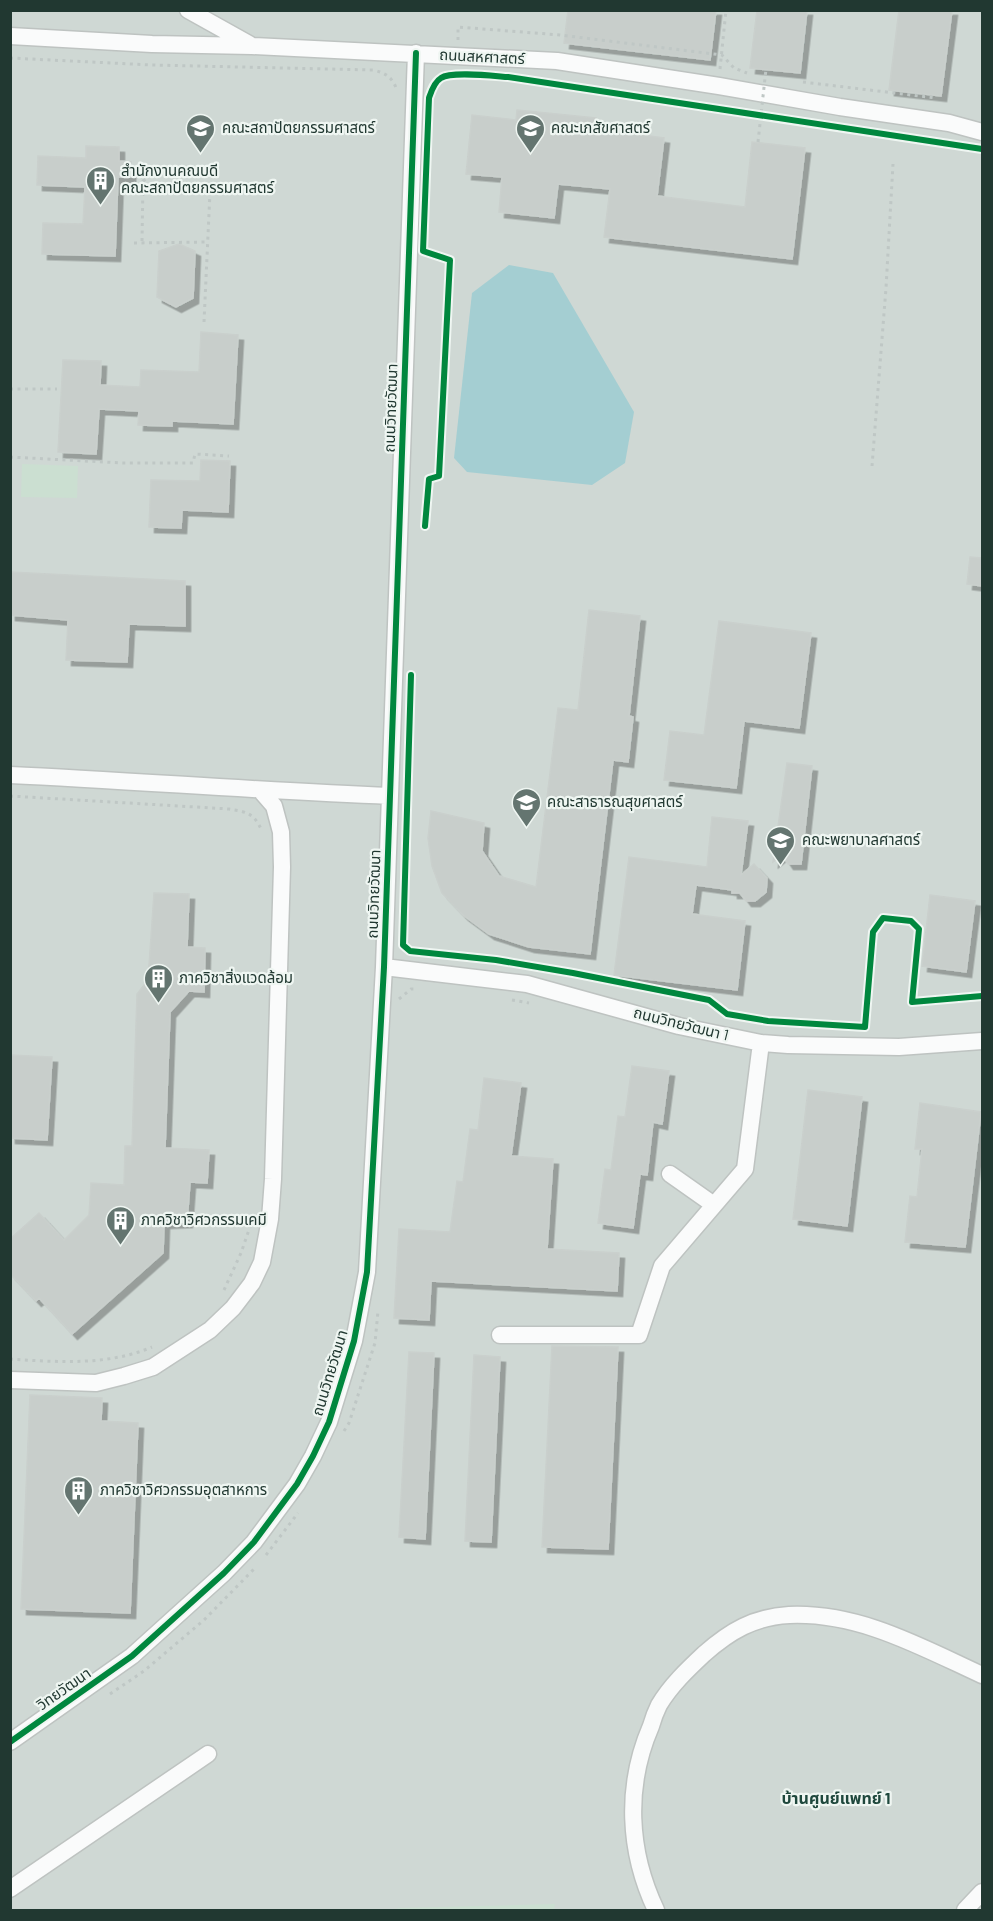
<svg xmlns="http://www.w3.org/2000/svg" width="993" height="1921" font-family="Barlow,'Noto Sans Thai',sans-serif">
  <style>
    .built { fill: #cfd8d4 }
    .green { fill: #cbdfd1 }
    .water { fill: #a4ced2 }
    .building { fill: #c8cecb; stroke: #cad0cd; stroke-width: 1.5; filter: url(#shadow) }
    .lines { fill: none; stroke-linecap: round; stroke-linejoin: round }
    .minor-casing { stroke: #bec3c1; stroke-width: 19 }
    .path { stroke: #bfc7c5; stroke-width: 3; stroke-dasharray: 3 4.5; stroke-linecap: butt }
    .minor { stroke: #fafbfb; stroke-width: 16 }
    .path-bridge { stroke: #bfc7c5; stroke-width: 3; stroke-dasharray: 3 4.5; stroke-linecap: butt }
    .cycleway-casing { stroke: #eff6f2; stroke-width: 10 }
    .cycleway { stroke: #00873e; stroke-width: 6 }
    .labels { text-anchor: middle; stroke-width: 4.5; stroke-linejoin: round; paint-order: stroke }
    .street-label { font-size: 15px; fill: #213831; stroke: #eff6f2 }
    .poi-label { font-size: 15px; fill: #213831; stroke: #eff6f2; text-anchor: start }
    .neighbourhood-label { font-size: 16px; font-weight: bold; fill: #1f483d; stroke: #eff6f2 }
  </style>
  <defs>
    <filter id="shadow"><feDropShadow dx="5.5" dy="5.5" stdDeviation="0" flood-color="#0004"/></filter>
  </defs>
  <rect width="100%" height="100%" fill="#e1e7e4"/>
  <path class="built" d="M11,11H982V1910H11Z"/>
  <path class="green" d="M22,464L78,466L77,498L21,497Z
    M555,1904L554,1910H395L398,1908Z"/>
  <path class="water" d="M509,265L553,273L634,412L625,463L592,485L467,472L454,458L472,293Z"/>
  <path class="building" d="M568,10H716L710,60L564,43Z
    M757,10H807L800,73L750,68Z
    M899,10H952L941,96L889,90Z
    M517,110L596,118L595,129L664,138L657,196L745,207L752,142L805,148L792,259L604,237L610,189L558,184L554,218L499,212L502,177L466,174L472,115L516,120Z
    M86,146L119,147V161L131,162L130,177H118L115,256L42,254L43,223L83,224L85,187L37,185L38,156L86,158Z
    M179,244L195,251L193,298L176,307L157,297L159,251Z
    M201,332L238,335L233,424L172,421V426L138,425L139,411L99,409L96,454L58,452L63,360L101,361L100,385L140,387L141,370L199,372Z
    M201,460L230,461L228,512L182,510L181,528L149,527L151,480L200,481Z
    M970,557L982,558V586L967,584Z
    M10,572L185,581V626L129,624L127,662L66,660L68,620L10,615Z
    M589,610L640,616L629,716L633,717L628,762L613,760L590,954L529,947L489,934L463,915L442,893L432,866L428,838L431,811L484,823L482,851L499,876L536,887L558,708L578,710Z
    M719,621L811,633L799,728L744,721L736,788L664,780L670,731L704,735Z
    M787,763L812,766L801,864H788L782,855L773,862Z
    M712,817L748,821L741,875L754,864L767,878L766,892L755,901H746L740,893H732V890L696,885L692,914L745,921L737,990L614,975L629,857L707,867Z
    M154,893L189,894L187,947L205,948L204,992L189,991L170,1012L165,1148L209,1150L207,1183L190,1182L187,1222L164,1223L163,1253L72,1334L39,1298L36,1301L10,1274V1239L39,1213L64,1240L89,1215L91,1183L124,1185L125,1146H132L137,994L148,980Z
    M930,895L975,901L966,972L922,966Z
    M10,1055L52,1057L47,1140L10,1138Z
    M632,1066L669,1071L662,1124L653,1122L647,1175L640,1174L633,1228L598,1223L605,1169L611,1170L618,1116L625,1117Z
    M484,1078L521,1083L511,1156L553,1159L547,1249L619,1253L617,1291L431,1281L429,1320L394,1318L399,1229L450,1232L457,1181L463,1182L470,1129L478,1130Z
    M808,1090L862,1097L847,1226L793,1219Z
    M920,1103L981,1112L965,1247L905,1242L910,1196L917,1197L922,1149H915Z
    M552,1346L618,1347L608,1549L542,1547Z
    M409,1352L434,1353L425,1539L399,1537Z
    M474,1355L500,1357L491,1542L465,1541Z
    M30,1395L102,1398L101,1421L138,1423L130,1613L21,1609Z"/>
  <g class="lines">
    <defs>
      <path id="minor" d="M188,10L249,44
        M10,36L152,44L252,46L557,61L719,86L840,107L949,123L982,132
        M10,775C137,781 263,791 390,796
        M384,967L527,984L679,1026L761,1043L788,1045L899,1047L982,1041
        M670,1174L714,1205
        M500,1335H639L662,1266L745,1169L761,1043
        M10,1380L96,1383L124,1376L153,1367L210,1330L233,1308L252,1283L262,1262L270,1219L273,1179L282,867L281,832L274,806L261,791
        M10,1742L132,1656L224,1573L254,1542L297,1484L313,1456L329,1422L354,1341L367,1272L384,967L416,53
        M10,1889L208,1754
        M656,1910C628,1851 625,1786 651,1726C653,1719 656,1711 659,1705C671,1685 688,1669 704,1654C730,1631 754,1617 789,1615C859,1612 921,1647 982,1675
        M965,1910L982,1892"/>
    </defs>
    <use href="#minor" class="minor-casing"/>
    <path class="path" d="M458,40V27L560,35L722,55L734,68L747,73
      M10,58L151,65L373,70C386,73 392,77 397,90
      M720,69L726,10
      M803,82L936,98
      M432,89L441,78L456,74L508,77L972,148
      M142,241L143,181L151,175
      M134,243L207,242
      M204,322L210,192
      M10,389H57
      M10,457L123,463H193L195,454L229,456
      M872,466L886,288L893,164
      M425,526L429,479L439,476L450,260L426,252
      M10,796L229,809C247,812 254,813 262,831
      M403,944L410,951L496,960L573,973L709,1000L727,1014L768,1021L865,1027L873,932L883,918L911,921L919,929L912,1002L982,996
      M399,999L411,989H416
      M512,1000L529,1003
      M224,1290L241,1253L252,1221
      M10,1359C57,1362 108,1366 152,1347
      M344,1431L349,1423L375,1343L378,1311
      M266,1555L298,1513
      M110,1694L144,1671L204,1620L256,1567"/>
    <use href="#minor" class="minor"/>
    <path class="path-bridge" d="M758,142L766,69"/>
    <defs>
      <path id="cycleway" d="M425,526L429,479L439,476L450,260L423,251L429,98C431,92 434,82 441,78C451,71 494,76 508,77L982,149
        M411,675L403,945L410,951L496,960L573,973L709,1000L727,1014L768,1021L865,1027L873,932L883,918L911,921L919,929L912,1002L982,996
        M10,1742L132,1656L224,1573L254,1542L297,1484L313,1456L329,1422L354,1341L367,1272L384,967L416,53"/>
    </defs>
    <use href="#cycleway" class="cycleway-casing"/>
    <use href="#cycleway" class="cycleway"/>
  </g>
  <defs>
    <symbol id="university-pin" viewBox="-11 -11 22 30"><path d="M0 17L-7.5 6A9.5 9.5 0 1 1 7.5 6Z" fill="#647570" stroke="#eff6f2"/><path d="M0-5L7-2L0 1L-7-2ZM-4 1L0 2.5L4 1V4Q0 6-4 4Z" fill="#fff"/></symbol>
    <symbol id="building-pin" viewBox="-11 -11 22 30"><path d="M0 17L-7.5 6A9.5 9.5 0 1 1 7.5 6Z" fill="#647570" stroke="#eff6f2"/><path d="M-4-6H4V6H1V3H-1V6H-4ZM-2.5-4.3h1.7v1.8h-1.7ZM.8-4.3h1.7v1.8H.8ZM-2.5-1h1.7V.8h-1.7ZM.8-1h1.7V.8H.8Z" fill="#fff"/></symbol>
  </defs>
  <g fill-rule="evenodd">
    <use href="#university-pin" x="184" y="112" width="33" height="45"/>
    <use href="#university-pin" x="514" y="112" width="33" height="45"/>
    <use href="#building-pin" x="84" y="164" width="33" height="45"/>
    <use href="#university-pin" x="510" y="786" width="33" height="45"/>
    <use href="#university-pin" x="764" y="824" width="33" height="45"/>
    <use href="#building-pin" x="142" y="962" width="33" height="45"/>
    <use href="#building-pin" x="104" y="1204" width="33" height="45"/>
    <use href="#building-pin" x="62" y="1474" width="33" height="45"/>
  </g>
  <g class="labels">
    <g class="street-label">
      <text transform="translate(482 57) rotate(3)" y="5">ถนนสหศาสตร์</text>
      <text transform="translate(391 408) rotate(-88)" y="5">ถนนวิทยวัฒนา</text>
      <text transform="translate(374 894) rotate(-88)" y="5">ถนนวิทยวัฒนา</text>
      <text transform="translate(681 1024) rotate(14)" y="5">ถนนวิทยวัฒนา 1</text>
      <text transform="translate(330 1373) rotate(-73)" y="5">ถนนวิทยวัฒนา</text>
      <text transform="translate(64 1689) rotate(-35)" y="5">วิทยวัฒนา</text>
    </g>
    <g class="poi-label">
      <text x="222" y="133">คณะสถาปัตยกรรมศาสตร์</text>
      <text x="551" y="133">คณะเภสัขศาสตร์</text>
      <text x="121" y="176">สำนักงานคณบดี<tspan x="121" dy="17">คณะสถาปัตยกรรมศาสตร์</tspan></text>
      <text x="547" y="807">คณะสาธารณสุขศาสตร์</text>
      <text x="802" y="845">คณะพยาบาลศาสตร์</text>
      <text x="179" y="983">ภาควิชาสิ่งแวดล้อม</text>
      <text x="141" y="1225">ภาควิชาวิศวกรรมเคมี</text>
      <text x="100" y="1495">ภาควิชาวิศวกรรมอุตสาหการ</text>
    </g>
    <g class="neighbourhood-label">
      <text x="836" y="1804">บ้านศูนย์แพทย์ 1</text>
    </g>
  </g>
  <rect width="993" height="1921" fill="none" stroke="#213831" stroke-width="24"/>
</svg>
